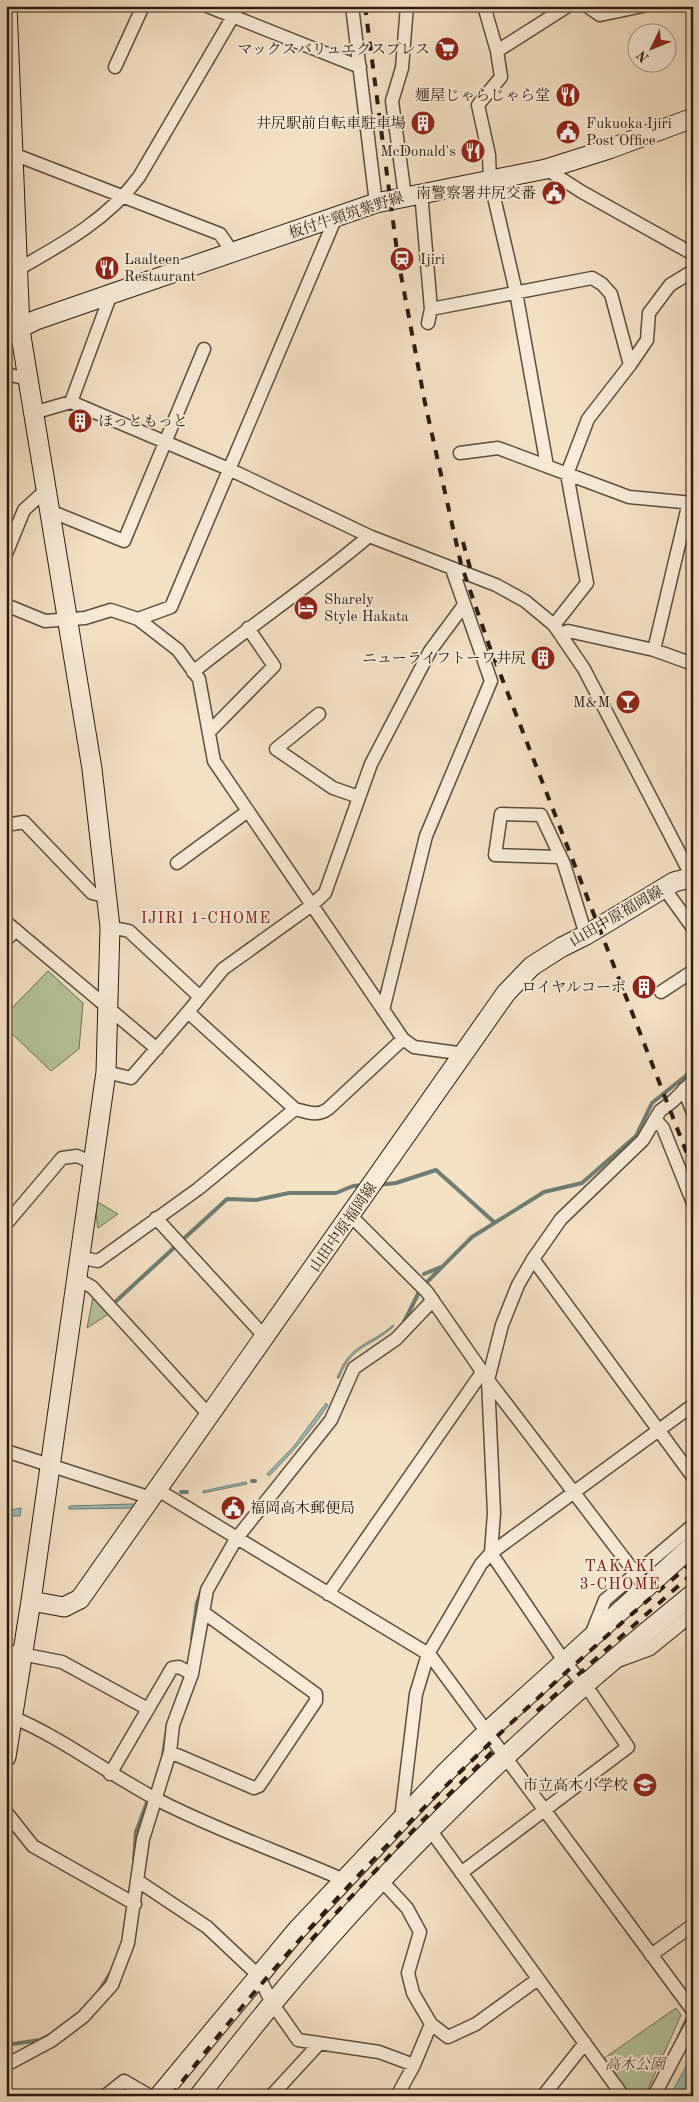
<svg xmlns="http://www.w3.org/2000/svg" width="699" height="2102" font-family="'Old Standard TT','Noto Serif JP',serif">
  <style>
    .green { fill: #b5c49a; stroke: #707054 }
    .water { fill: #9cbdb8; stroke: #6f7d74 }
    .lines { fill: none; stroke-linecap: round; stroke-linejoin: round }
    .stream { stroke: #6f7d74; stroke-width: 4 }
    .street-casing { stroke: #5e4e3c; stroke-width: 15 }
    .secondary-casing { stroke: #2c1c0f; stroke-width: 21 }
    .street { stroke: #f8ecd9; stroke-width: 12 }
    .secondary { stroke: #f8ecd9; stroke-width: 19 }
    .rail { stroke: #2c1c0f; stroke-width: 4; stroke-dasharray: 9 9; stroke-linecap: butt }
    .labels { text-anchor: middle; stroke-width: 4; stroke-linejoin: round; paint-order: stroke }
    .poi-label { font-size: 15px; fill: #2c1c0f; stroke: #f8ecd9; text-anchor: end }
    .street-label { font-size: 15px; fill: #2c1c0f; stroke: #f8ecd9 }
    .park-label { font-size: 15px; font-style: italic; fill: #554e39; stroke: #f8ecd9 }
    .neighbourhood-label { font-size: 16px; letter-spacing: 1px; fill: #7a1f14; stroke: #f8ecd9 }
  </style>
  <rect width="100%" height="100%" fill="#f4e2c5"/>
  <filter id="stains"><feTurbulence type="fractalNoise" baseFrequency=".004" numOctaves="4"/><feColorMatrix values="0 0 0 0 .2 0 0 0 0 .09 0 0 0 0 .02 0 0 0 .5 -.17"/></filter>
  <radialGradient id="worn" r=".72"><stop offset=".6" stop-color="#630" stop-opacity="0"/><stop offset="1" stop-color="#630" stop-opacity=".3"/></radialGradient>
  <path class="green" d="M48,971L83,1003L79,1049L51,1071L6,1028V1014Z
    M94,1200L118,1214L98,1228Z
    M94,1292L110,1313L87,1328Z
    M676,2008L681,2015L645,2096H630L603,2059Z"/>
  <path class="water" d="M393,1325L394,1326C370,1348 352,1344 339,1378H337C351,1342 368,1347 393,1325Z
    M326,1403L328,1405C311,1431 291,1454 269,1476L267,1474L294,1446Z
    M246,1482L247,1484L203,1493V1491Z
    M133,1504V1508L69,1509V1506Z
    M21,1508L20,1516H6V1511Z
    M693,2053V2096H670Z"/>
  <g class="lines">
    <path class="stream" d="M378,1185L396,1183L436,1170L494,1222
      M424,1274L441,1267
      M114,1303L227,1199L256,1200L289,1193H336L353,1186L364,1185
      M402,1326L421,1288L472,1237L544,1192L582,1183L636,1136L652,1103L693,1070
      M252,1481H255
      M181,1492H187
      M192,1639L197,1603L203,1586
      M163,1755L168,1723
      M134,1860L136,1832L149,1797
      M99,1991L110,1974
      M679,2036L690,2013
      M6,2045L40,2040L50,2035"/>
    <defs>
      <path id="street" d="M207,6L360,67
        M352,6L376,203
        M484,6L497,51L501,77L478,105L489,155L490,180L516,292L547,466
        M587,6L600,15L643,6
        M497,51L568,6
        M115,67L143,6
        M8,152L220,234L233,253
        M546,169L582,192L693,254
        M421,192L431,309L428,323
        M405,196L392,101L402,68L407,6
        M6,276C55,248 105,223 139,177L239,6
        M431,309L592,278L602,284L611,294L630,365L588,419L567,474L587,583L554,625
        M630,365L647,340L649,313L670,285L693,271
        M6,374L28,379
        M71,402L111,294
        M33,413L71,402L231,470L369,536L496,585L525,601L554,625L584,669L692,877
        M460,453L498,448L629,497L693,503
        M50,511L124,541L204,349
        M6,554L24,510L46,490
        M6,605L45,621L85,618L111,610L138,619L178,650L199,679L214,761L403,1039
        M138,619L171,607L336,217
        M560,634L568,631L654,650L693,664
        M654,650L689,502
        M193,672C251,625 313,584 369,536
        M319,714L276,749L333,788L359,797
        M209,732L274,666L248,628
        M6,825L24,822L92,893L108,897
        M560,857L495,855L501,814L541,815L564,864L586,935
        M177,863L248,811
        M664,888L693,928
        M6,922L157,1049
        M110,927L129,931L200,997
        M6,940L16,930
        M661,992L693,971
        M383,1010L426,836L491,681L452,569
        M106,1072L131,1078L188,1012
        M684,1089L693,1113
        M295,1109L188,1012L223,969L312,905L325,893L371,764L430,651L464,605
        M655,1119L663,1128L693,1203
        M350,1215L427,1292L488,1380L636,1574
        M156,1218L265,1337
        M6,1224L62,1158L77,1156L93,1163
        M78,1257L98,1261L198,1189L295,1109C307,1112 317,1117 328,1109L403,1039L414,1047L465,1054
        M533,1259L693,1477
        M76,1278L92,1287L210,1416
        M6,1451L151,1498
        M158,1490L430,1655L693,2011
        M328,1594L483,1371
        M591,1635L605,1600L693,1525
        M6,1651L62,1662L148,1709
        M620,1660L650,1649L693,1614
        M12,1717C61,1737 110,1775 158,1800C218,1831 283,1853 344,1880
        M170,1752L254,1788L259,1786L316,1701V1694L203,1612
        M110,1774L172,1668L179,1667L192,1674
        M6,1812L33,1846L135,1904
        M401,1819L416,1694L428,1654L481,1564L491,1553L693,1405
        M431,1831L623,2096
        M461,1873L628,1747L591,1693L564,1661L491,1553L494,1513L488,1380L502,1325L518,1285L533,1259L561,1219L643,1140L660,1111L673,1101L693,1081
        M138,1881L207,1927L258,1975L272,2003L298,2040L379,2052L414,2065
        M382,1881L407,1908L420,1932L408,1973L413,1993L431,2024L414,2065L397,2096
        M651,1955L693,1925
        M431,2024L448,2037L476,2024L538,1979
        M6,2065L51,2041L83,2017L112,1985L128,1943L143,1839L170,1752L173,1725L192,1674L207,1590L236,1539L331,1420L354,1368L396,1339L433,1300
        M105,2096L124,2081L150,2096
        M271,2096L318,2045
        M543,2096L585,2043
        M654,2096L693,2022"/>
      <path id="secondary" d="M6,335L36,320L111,294L376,203L546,169L609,149L693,118
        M31,1601L64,1607L80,1599L506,993L532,966L562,947L586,935L674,882L693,877
        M6,1757L31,1601L106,1072L110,927L92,769L20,330L7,6
        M159,2096L297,1930L446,1772L488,1731L693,1545
        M199,2096C223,2065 247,2034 272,2004C397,1853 540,1717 693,1594"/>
    </defs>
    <use href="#street" class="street-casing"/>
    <use href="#secondary" class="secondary-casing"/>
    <use href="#street" class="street"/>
    <use href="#secondary" class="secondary"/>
    <path class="rail" d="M365,6L398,259L425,403L461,564L489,645L693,1169
      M463,542L472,575
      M537,1711L693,1573
      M311,1940L419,1824L493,1751
      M171,2096C322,1898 503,1721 693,1562"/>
  </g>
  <defs>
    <symbol id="supermarket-disc" viewBox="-11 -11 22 22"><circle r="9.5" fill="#8f2418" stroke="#f8ecd9"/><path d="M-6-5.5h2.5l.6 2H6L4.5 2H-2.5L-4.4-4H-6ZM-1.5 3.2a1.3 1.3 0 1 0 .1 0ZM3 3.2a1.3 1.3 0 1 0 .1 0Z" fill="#fff"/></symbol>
    <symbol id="restaurant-disc" viewBox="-11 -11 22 22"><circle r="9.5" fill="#8f2418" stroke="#f8ecd9"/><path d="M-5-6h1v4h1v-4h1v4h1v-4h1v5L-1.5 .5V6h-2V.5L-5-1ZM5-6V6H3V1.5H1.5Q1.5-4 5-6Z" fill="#fff"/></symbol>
    <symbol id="building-disc" viewBox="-11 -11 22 22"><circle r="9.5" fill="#8f2418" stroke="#f8ecd9"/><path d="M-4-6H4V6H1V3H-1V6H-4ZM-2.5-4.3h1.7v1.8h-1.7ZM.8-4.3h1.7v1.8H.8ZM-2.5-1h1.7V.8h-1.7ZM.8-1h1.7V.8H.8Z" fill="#fff"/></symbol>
    <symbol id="civic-disc" viewBox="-11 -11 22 22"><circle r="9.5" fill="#8f2418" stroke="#f8ecd9"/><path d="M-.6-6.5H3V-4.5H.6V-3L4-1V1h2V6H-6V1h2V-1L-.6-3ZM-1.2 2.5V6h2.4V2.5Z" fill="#fff"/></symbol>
    <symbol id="station-disc" viewBox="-11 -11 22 22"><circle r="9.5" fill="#8f2418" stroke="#f8ecd9"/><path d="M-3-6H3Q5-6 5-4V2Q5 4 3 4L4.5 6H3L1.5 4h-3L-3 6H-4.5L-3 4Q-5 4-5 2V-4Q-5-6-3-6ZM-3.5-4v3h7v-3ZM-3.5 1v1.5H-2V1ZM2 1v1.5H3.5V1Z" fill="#fff"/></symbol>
    <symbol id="hotel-disc" viewBox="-11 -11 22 22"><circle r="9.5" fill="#8f2418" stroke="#f8ecd9"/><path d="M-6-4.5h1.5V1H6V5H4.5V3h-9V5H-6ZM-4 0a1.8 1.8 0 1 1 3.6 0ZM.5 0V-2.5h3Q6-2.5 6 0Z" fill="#fff"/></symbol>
    <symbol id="bar-disc" viewBox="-11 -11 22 22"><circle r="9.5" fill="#8f2418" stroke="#f8ecd9"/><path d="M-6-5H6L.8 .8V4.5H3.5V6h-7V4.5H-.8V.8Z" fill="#fff"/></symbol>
    <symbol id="school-disc" viewBox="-11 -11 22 22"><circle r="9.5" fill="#8f2418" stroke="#f8ecd9"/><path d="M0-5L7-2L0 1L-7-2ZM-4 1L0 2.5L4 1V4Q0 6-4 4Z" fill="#fff"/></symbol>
  </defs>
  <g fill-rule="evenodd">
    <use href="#supermarket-disc" x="433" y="35" width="28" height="28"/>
    <use href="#restaurant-disc" x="554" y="81" width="28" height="28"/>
    <use href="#building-disc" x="409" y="109" width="28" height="28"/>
    <use href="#civic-disc" x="554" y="118" width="28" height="28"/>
    <use href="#restaurant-disc" x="459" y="137" width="28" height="28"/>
    <use href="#civic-disc" x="540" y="179" width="28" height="28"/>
    <use href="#station-disc" x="388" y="245" width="28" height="28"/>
    <use href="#restaurant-disc" x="93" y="254" width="28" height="28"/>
    <use href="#building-disc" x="66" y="407" width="28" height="28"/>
    <use href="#hotel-disc" x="292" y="594" width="28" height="28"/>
    <use href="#building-disc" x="529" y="644" width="28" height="28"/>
    <use href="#bar-disc" x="614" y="688" width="28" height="28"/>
    <use href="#building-disc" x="630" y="973" width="28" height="28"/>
    <use href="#civic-disc" x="219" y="1494" width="28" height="28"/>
    <use href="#school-disc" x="631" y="1771" width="28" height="28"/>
  </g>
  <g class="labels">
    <g class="poi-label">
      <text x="430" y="54">マックスバリュエクスプレス</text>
      <text x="550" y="100">麺屋じゃらじゃら堂</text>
      <text x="406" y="128">井尻駅前自転車駐車場</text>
      <text x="586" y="128" text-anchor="start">Fukuoka Ijiri<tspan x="586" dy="17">Post Office</tspan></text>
      <text x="456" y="156">McDonald's</text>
      <text x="536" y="198">南警察署井尻交番</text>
      <text x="124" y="264" text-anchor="start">Laalteen<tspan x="124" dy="17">Restaurant</tspan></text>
      <text x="420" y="264" text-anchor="start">Ijiri</text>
      <text x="98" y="426" text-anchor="start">ほっともっと</text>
      <text x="324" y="604" text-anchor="start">Sharely<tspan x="324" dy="17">Style Hakata</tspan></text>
      <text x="526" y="663">ニューライフトーワ井尻</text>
      <text x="610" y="707">M&amp;M</text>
      <text x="626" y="992">ロイヤルコーポ</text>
      <text x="250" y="1513" text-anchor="start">福岡高木郵便局</text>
      <text x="628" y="1790">市立高木小学校</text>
    </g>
    <g class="street-label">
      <text transform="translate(346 215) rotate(-18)" y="5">板付牛頸筑紫野線</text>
      <text transform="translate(616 916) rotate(-30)" y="5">山田中原福岡線</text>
      <text transform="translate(343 1227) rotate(-55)" y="5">山田中原福岡線</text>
    </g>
    <g class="park-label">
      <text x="635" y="2069">高木公園</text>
    </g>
    <g class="neighbourhood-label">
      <text x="206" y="923">IJIRI 1-CHOME</text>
      <text x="620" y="1571">TAKAKI<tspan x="620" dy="18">3-CHOME</tspan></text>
    </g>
  </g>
  <rect width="699" height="2102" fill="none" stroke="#f4e2c5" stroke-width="25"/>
  <rect x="8" y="8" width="684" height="2087" fill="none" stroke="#2c1c0f" stroke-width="2.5"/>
  <rect x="12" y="12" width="674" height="2077" fill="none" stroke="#2c1c0f"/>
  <g transform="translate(652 48) rotate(227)"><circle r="24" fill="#f8ecd9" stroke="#a69988"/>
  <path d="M0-4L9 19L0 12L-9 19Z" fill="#8f2418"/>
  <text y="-8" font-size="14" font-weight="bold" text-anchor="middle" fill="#2c1c0f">N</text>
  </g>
  <rect width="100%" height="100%" filter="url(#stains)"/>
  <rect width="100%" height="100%" fill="url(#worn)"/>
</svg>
